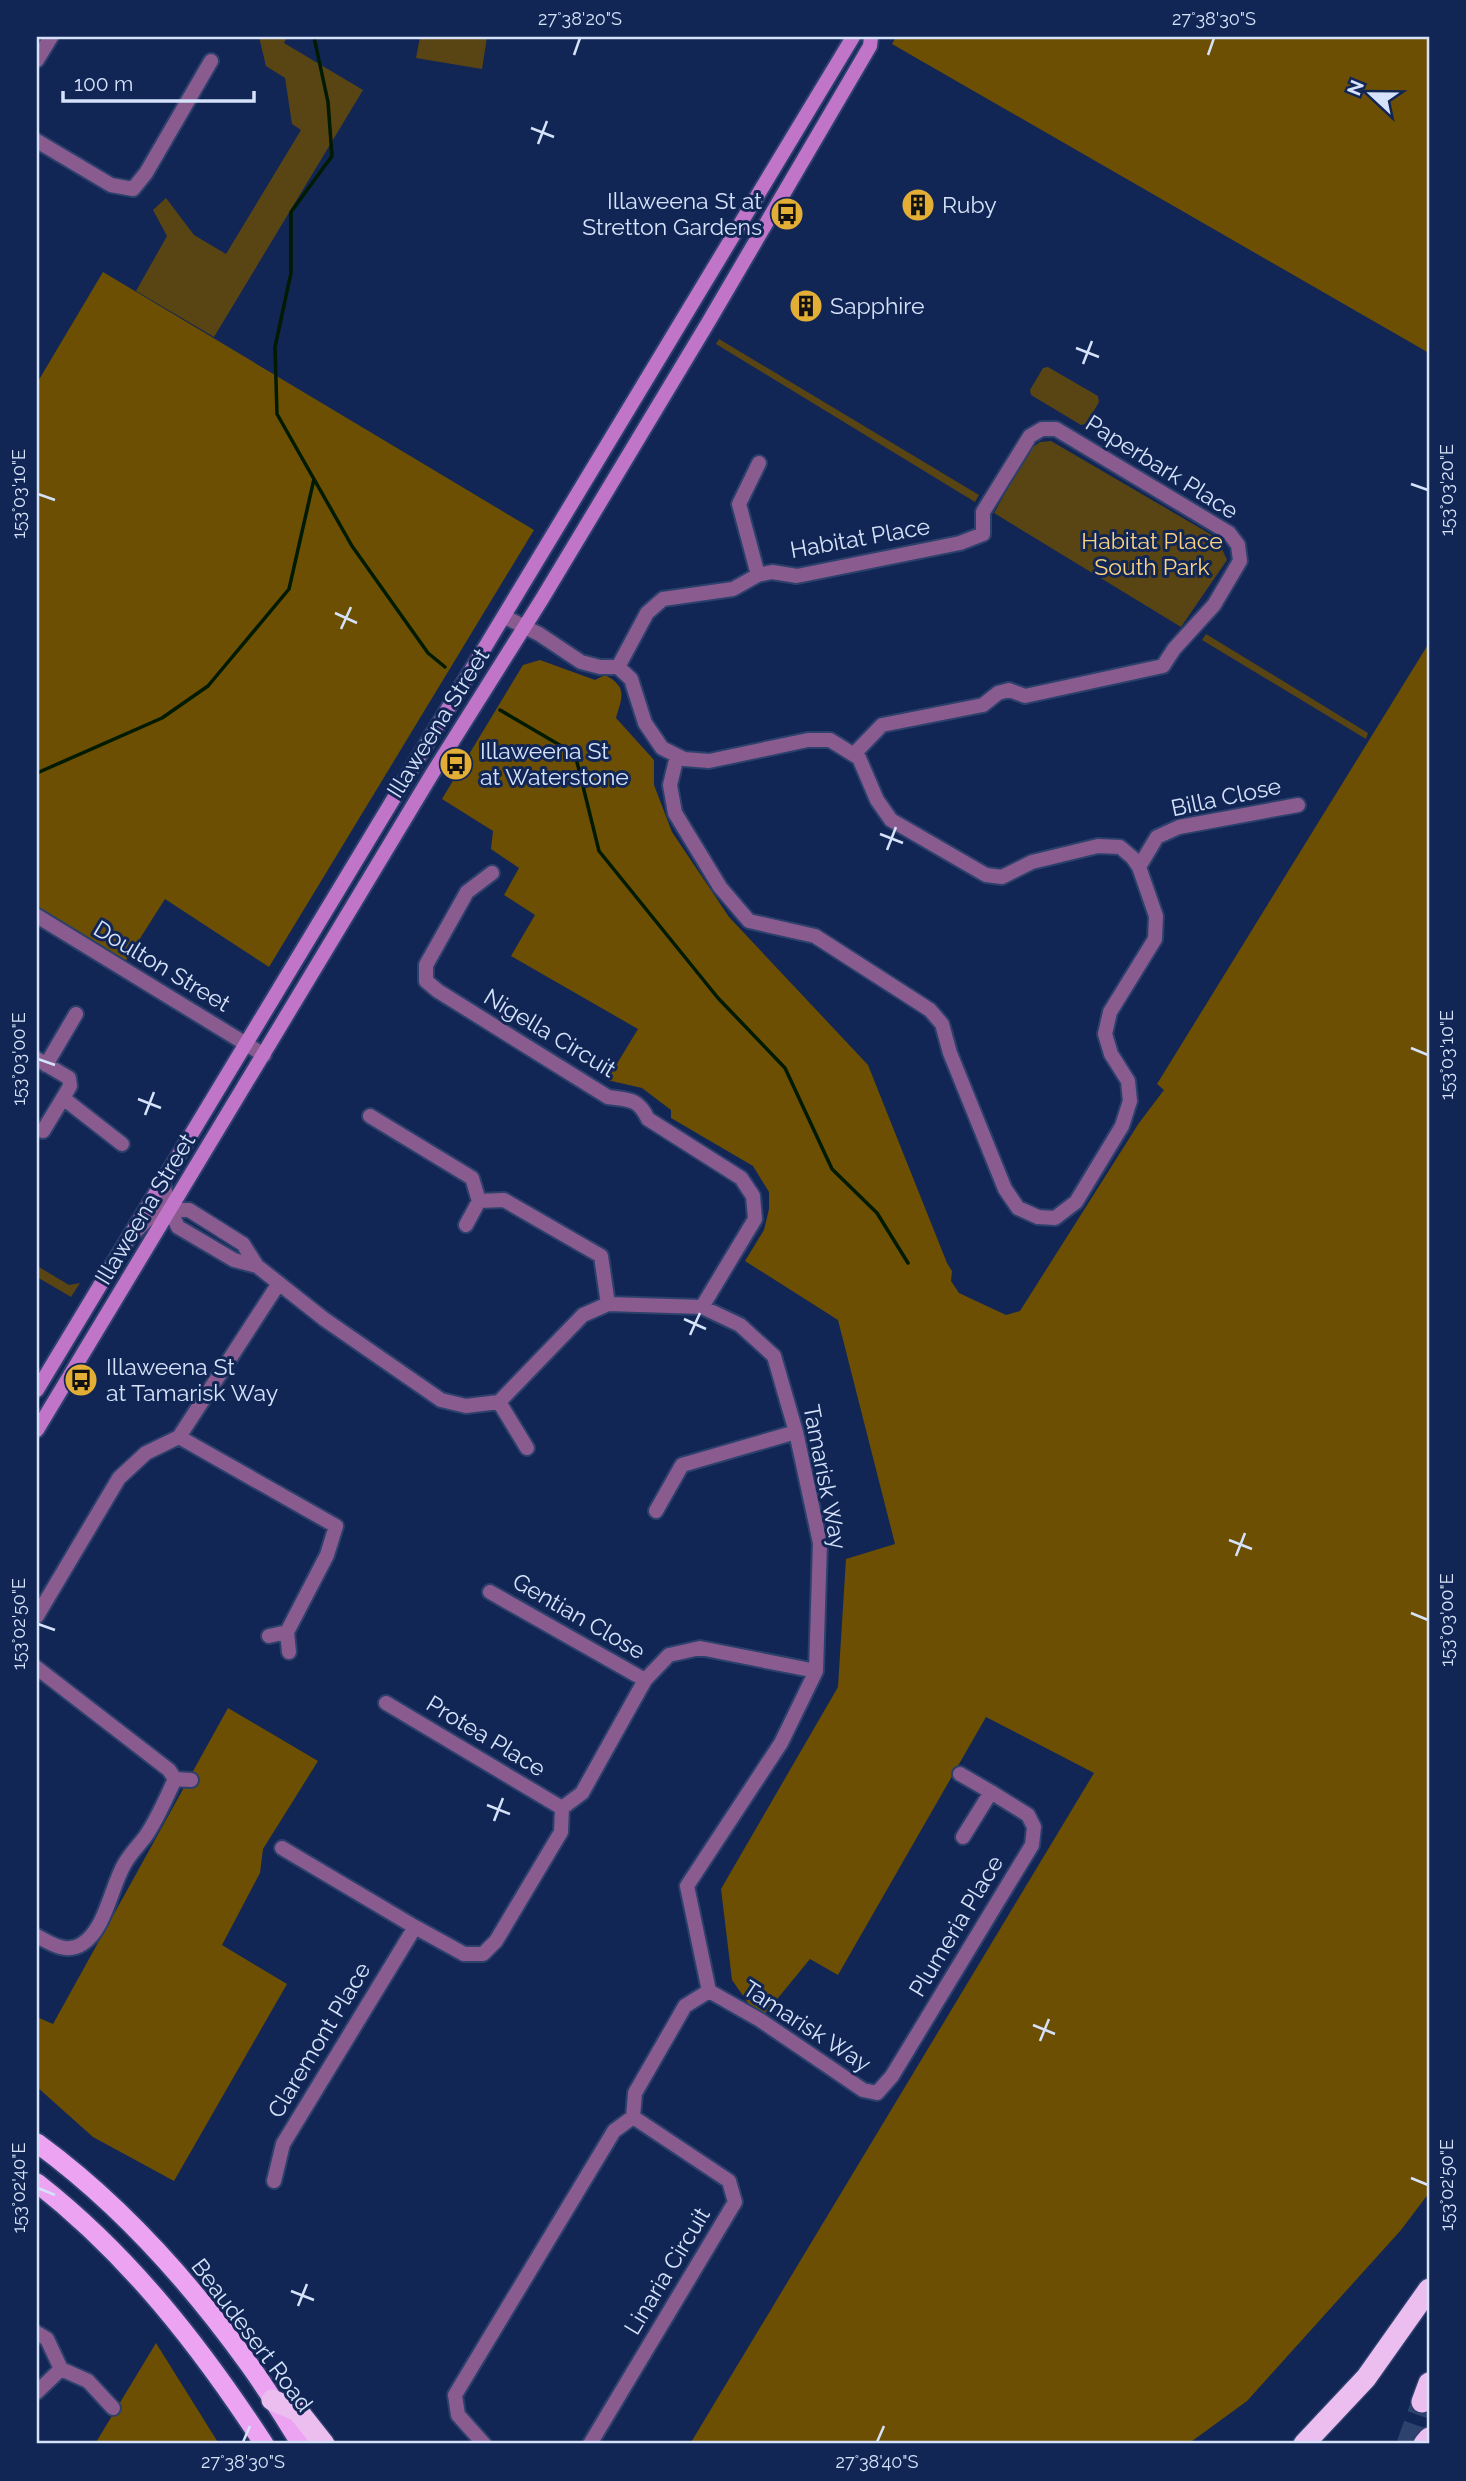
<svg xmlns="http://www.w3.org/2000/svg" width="1466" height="2481" font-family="Raleway,sans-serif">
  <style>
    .green { fill: #594413 }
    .forest { fill: #6c4f02 }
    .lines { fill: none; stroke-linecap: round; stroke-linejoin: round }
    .stream { stroke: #011a02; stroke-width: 3.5 }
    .motorway-tunnel { stroke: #2e426e; stroke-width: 21; stroke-dasharray: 21 10; stroke-linecap: butt }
    .minor-casing { stroke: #2c406c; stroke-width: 18 }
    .secondary-casing { stroke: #2c406c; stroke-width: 18 }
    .trunk-casing { stroke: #2c406c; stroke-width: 23 }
    .motorway-casing { stroke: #2c406c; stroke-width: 24 }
    .minor { stroke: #8a5b8f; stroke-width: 14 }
    .secondary { stroke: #c175c8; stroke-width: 14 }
    .trunk { stroke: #eca4f2; stroke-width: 19 }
    .motorway { stroke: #ecbef0; stroke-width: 21 }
    .ticks { fill: none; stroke: #d5e2fa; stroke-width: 2.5 }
    .labels { text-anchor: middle; stroke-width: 6; stroke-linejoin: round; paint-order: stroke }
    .poi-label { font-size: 23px; fill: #d5e2fa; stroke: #112655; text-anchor: start }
    .street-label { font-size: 23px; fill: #d5e2fa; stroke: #112655 }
    .park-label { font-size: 23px; fill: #fad282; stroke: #112655 }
    .neatline { fill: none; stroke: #d5e2fa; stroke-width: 2.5 }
    .ticks-label { font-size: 18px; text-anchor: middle; fill: #d5e2fa }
  </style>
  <rect width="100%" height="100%" fill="#112655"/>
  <path class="green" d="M259,37H287L284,43L363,90L214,337L136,291L167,236L153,210L166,198L194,235L226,254L301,130L292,124L285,78L266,66Z
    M420,37H487L482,69L416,58Z
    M719,339L979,495L975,502L716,344Z
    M1048,367L1098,396L1099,402L1086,424L1081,425L1031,395L1030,390L1043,368Z
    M1051,441L1217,538L1227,560L1181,627L994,513L1029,450L1040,442Z
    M1206,634L1368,733L1366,739L1202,640Z
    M39,1267L69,1285L80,1283L71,1297L37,1277Z"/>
  <path class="forest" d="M896,37H1429V353L892,44Z
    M103,272L534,530L269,967L165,899L125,962L37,910V383Z
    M1429,643V2193L1401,2230L1247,2401L1188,2444H690L1094,1773L986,1717L838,1975L810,1959L760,2020L732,1980L721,1889L838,1687L846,1559L895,1544L838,1320L745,1261L764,1230L769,1209V1192L753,1166L671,1118V1110L642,1088L607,1080L638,1029L511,956L535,915L504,895L519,868L491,849L493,831L442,799L523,665L540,660L595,680L605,675C628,687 622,697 616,718L654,760V785L672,832L729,917L868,1065L947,1263L952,1271L951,1281L959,1293L1006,1315L1020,1311L1139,1123L1164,1090L1157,1084Z
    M228,1708L318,1761L263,1849L260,1873L222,1945L287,1984L174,2181L93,2137L37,2087V2017L53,2024Z
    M156,2343L219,2444H95Z"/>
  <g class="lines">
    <path class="stream" d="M314,37L328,102L332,156L291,212V273L275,347L277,414L352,546L428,653L445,667
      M500,710L575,754L599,851L718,998L785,1068L832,1169L877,1213L908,1263
      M37,773L162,718L208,686L289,589L314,479"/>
    <path class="motorway-tunnel" d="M1407,2444L1422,2402"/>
    <defs>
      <path id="minor" d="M37,60L51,37
        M37,141L111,185L133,189L146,173L211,61
        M758,575L739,504L759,463
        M505,617L539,634L581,662L600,667H618L631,679L645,723L662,748L684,759L709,761L808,740H830L859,758L877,800L891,820L986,875L1002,877L1032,862L1098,846L1120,847L1133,858L1139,867L1156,916L1155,939L1110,1012L1105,1034L1111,1054L1128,1081L1130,1101L1122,1126L1076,1202L1055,1218L1038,1217L1018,1208L1005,1189L950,1053L942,1024L930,1010L815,936L749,921L720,887L675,813L670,785L677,756
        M618,667L647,613L663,599L733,589L758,575L772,572L797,576L960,543L983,534V512L1030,436L1042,429H1056L1229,533L1238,545L1240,561L1214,605L1174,649L1163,666L1025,696L1009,690L998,693L983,705L882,725L854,754
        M1139,867L1157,837L1179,827L1298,805
        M492,873L467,892L426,965V981L438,991L608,1097C629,1100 638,1098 648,1119L741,1178L753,1196L755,1219L702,1307
        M37,916L264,1055
        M37,1059L69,1078L70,1086L63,1098L122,1144
        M46,1065L76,1014
        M370,1116L472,1178L479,1201L504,1200L601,1256L608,1304
        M43,1131L63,1098
        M162,1180L170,1210L178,1227L234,1260L257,1266
        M466,1225L479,1201
        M135,1232L153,1214L170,1210H189L243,1244L257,1266L324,1319L441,1400L466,1406L499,1402L583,1315L608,1304L702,1307L740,1325L774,1356L796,1432L820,1543L816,1671L781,1743L687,1886L709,1991L760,2020L863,2090L877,2093L892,2076L1032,1845L1034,1827L1028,1815L991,1792
        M499,1402L527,1448
        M179,1437L336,1526L327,1555L287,1632
        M656,1511L682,1465L796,1432
        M490,1592L645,1680
        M37,1616L119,1478L146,1453L179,1437L279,1283
        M269,1636L287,1632L289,1652
        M37,1668L169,1770L175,1779
        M386,1703L562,1808
        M960,1774L991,1792L963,1837
        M175,1779L191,1780
        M282,1848L415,1927L464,1954H483L496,1941L561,1832L562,1808L582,1793L645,1680L669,1655L700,1648L816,1671
        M37,1936C51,1944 67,1954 82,1944C106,1929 111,1886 125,1863C131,1853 138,1846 145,1837C157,1820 166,1798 175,1779
        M274,2181L283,2144L415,1927
        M37,2333L47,2339L61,2369
        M37,2392L61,2369L88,2381L113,2408
        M484,2444L458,2415L455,2395L614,2131L633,2117L635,2093L685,2006L709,1991
        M590,2444L735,2202L729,2181L633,2117"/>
      <path id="secondary" d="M37,1390L853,37
        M37,1430L432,774L542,599L709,321L870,46L871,37"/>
      <path id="trunk" d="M37,2143C119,2203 189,2281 248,2363C267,2389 284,2417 301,2444
        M37,2183C130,2256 200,2346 264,2444"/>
      <path id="motorway" d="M272,2400L298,2411L324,2444
        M1422,2402L1429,2383
        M1304,2444L1366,2378L1429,2289
        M1424,2444L1429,2438"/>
    </defs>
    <use href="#minor" class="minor-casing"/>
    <use href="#secondary" class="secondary-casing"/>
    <use href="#trunk" class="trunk-casing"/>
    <use href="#motorway" class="motorway-casing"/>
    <use href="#minor" class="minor"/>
    <use href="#secondary" class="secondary"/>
    <use href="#trunk" class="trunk"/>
    <use href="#motorway" class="motorway"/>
  </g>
  <path class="ticks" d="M574,55L580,38M1208,55L1214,38M531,128L554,137M538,144L547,121M1076,348L1099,357M1083,364L1092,341M1411,484L1428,490M38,494L55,500M335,613L357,623M341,629L351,607M880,834L903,843M887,850L896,827M1411,1048L1428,1055M38,1059L55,1065M138,1099L161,1108M145,1115L154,1092M684,1319L706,1329M690,1335L700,1313M1229,1540L1252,1549M1236,1556L1245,1533M1411,1613L1428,1620M38,1624L55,1630M487,1805L510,1814M494,1821L503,1798M1033,2025L1055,2034M1040,2041L1049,2019M1411,2178L1428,2185M38,2188L55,2195M291,2291L314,2300M298,2306L307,2284M243,2442L250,2426M877,2442L884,2426"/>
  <defs>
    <symbol id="building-disc" viewBox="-11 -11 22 22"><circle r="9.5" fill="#e3ae35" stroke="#112655"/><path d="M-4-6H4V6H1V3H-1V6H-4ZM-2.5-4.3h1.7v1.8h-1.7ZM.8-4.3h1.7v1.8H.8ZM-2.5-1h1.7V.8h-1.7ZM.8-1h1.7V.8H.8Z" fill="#111"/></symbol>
    <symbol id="bus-disc" viewBox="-11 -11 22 22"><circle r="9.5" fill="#e3ae35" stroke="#112655"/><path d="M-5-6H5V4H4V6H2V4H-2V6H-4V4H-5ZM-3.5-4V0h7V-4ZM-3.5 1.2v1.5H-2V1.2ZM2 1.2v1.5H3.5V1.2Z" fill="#111"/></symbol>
  </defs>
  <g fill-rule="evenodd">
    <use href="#building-disc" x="899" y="186" width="38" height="38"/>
    <use href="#bus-disc" x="768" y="195" width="38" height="38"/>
    <use href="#building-disc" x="787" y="287" width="38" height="38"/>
    <use href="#bus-disc" x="437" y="745" width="38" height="38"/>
    <use href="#bus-disc" x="62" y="1361" width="38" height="38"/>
  </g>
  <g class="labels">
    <g class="poi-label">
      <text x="762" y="209" text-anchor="end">Illaweena St at<tspan x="762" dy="26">Stretton Gardens</tspan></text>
      <text x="942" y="213">Ruby</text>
      <text x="830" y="314">Sapphire</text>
      <text x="480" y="759">Illaweena St<tspan x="480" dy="26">at Waterstone</tspan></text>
      <text x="106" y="1375">Illaweena St<tspan x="106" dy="26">at Tamarisk Way</tspan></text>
    </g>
    <g class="street-label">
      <text transform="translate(1162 467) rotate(32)" y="8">Paperbark Place</text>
      <text transform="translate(860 538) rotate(-10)" y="8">Habitat Place</text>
      <text transform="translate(438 723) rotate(-58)" y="8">Illaweena Street</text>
      <text transform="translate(1226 797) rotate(-12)" y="8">Billa Close</text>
      <text transform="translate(162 966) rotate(31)" y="8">Doulton Street</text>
      <text transform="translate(550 1033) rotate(31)" y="8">Nigella Circuit</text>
      <text transform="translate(145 1209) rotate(-59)" y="8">Illaweena Street</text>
      <text transform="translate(825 1477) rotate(79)" y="8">Tamarisk Way</text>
      <text transform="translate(579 1616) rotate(30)" y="8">Gentian Close</text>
      <text transform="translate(486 1736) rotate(31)" y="8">Protea Place</text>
      <text transform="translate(956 1926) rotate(-59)" y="8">Plumeria Place</text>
      <text transform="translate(807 2026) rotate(33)" y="8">Tamarisk Way</text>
      <text transform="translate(319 2040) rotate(-59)" y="8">Claremont Place</text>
      <text transform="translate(667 2271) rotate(-59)" y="8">Linaria Circuit</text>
      <text transform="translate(252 2335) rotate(53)" y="8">Beaudesert Road</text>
    </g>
    <g class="park-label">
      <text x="1152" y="549">Habitat Place<tspan x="1152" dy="26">South Park</tspan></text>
    </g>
  </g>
  <rect width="1466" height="2481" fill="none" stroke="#112655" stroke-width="77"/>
  <g transform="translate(1371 94) rotate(292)" stroke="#112655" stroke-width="5" paint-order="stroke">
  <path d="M0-5L12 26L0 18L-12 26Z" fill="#d5e2fa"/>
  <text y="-10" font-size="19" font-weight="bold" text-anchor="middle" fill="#d5e2fa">N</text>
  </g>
  <path d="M63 91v10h191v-10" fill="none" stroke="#d5e2fa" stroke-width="3.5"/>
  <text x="74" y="91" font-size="21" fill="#d5e2fa" stroke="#112655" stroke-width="5" paint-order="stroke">100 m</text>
  <rect x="38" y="38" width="1390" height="2404" class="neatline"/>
  <g class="ticks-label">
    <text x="580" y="25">27°38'20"S</text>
    <text x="1214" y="25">27°38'30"S</text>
    <text transform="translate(1447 490) rotate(-90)" y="6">153°03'20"E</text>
    <text transform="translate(19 494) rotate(-90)" y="6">153°03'10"E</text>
    <text transform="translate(1447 1055) rotate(-90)" y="6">153°03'10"E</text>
    <text transform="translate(19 1059) rotate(-90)" y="6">153°03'00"E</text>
    <text transform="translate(1447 1620) rotate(-90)" y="6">153°03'00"E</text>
    <text transform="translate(19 1624) rotate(-90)" y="6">153°02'50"E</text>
    <text transform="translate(1447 2185) rotate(-90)" y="6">153°02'50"E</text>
    <text transform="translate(19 2188) rotate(-90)" y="6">153°02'40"E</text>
    <text x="243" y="2468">27°38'30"S</text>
    <text x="877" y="2468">27°38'40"S</text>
  </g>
</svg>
